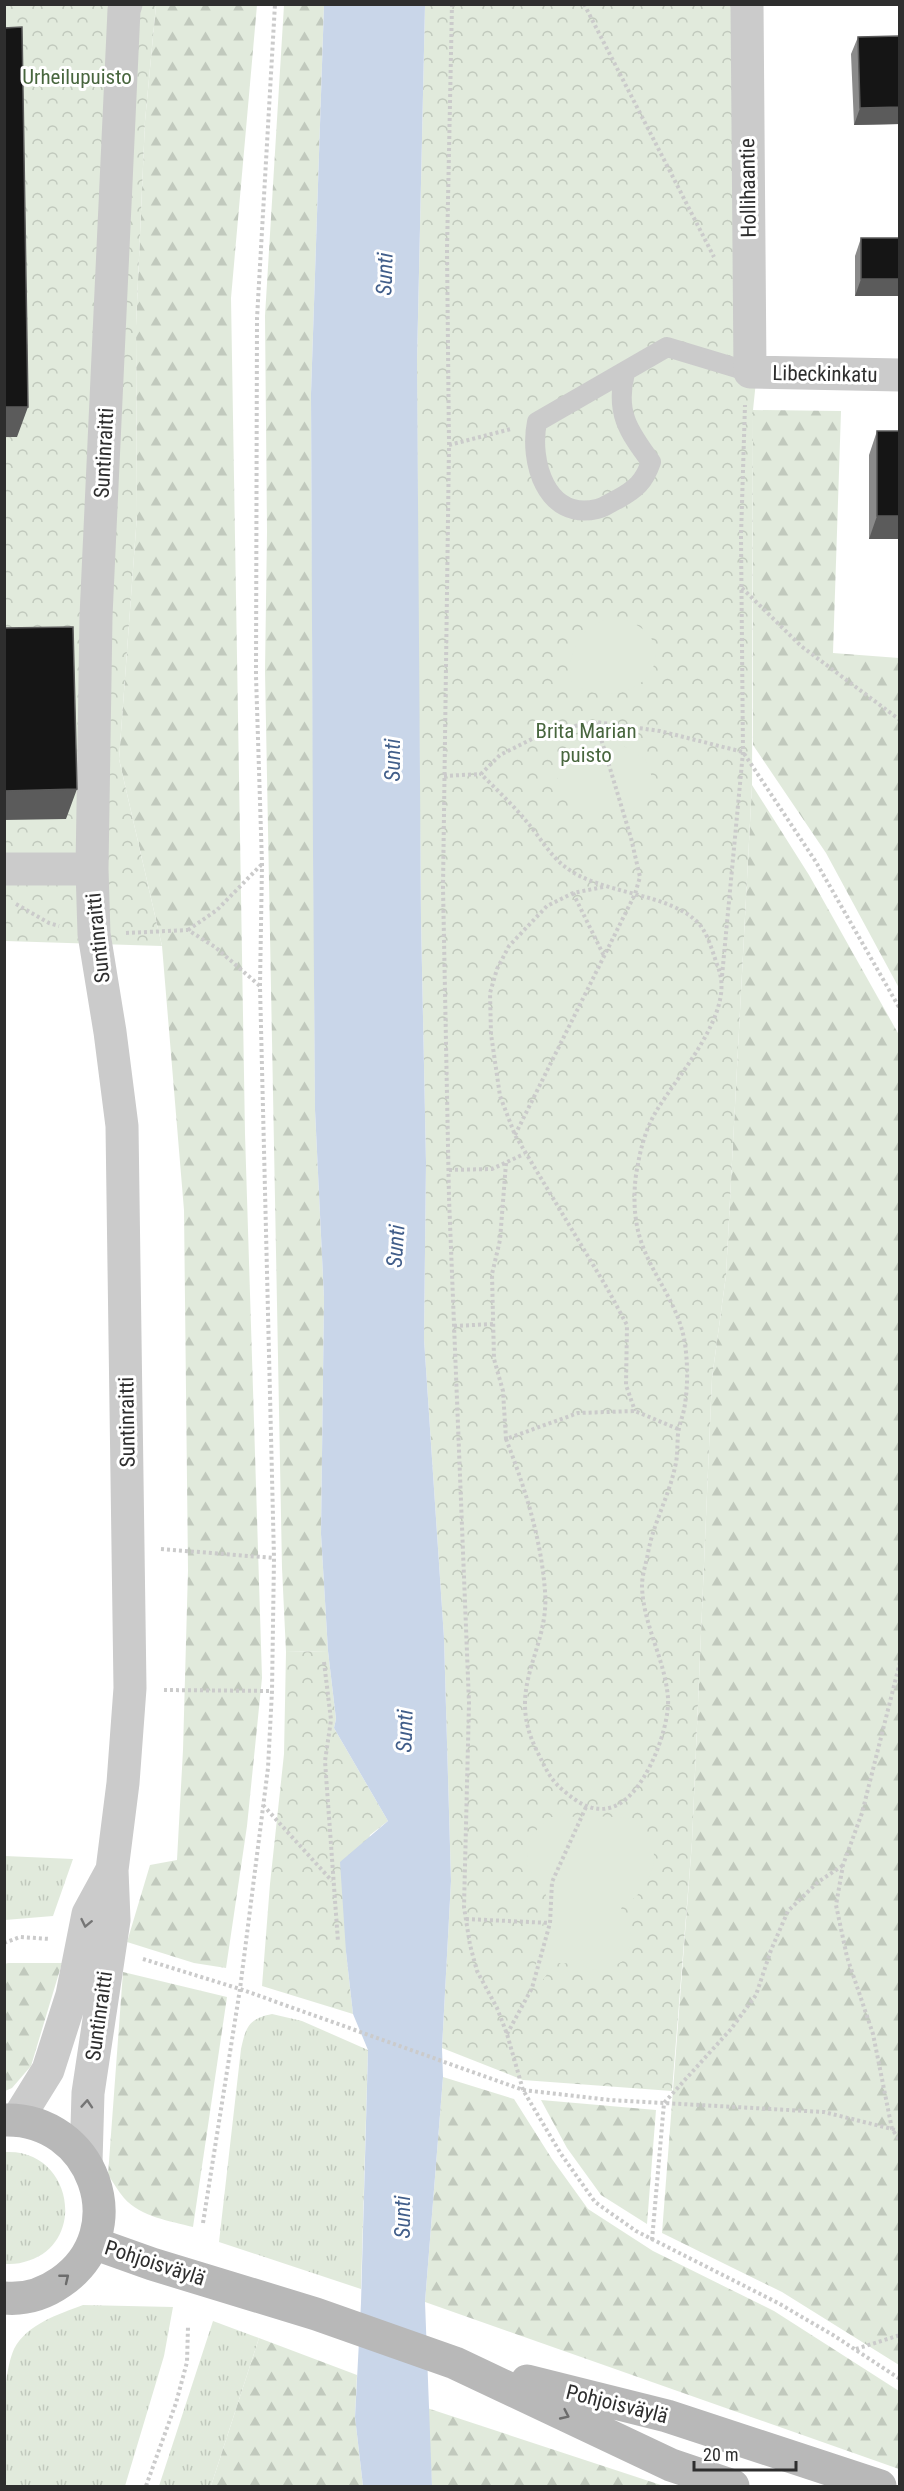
<svg xmlns="http://www.w3.org/2000/svg" width="904" height="2491" font-family="'Roboto Condensed',sans-serif">
  <style>
    .grass { fill: url(#grass-tufts) }
    .forest { fill: url(#forest-firs) }
    .park { fill: url(#park-crowns) }
    .garden { fill: #e1eadc }
    .water { fill: #c9d6e9 }
    .lines { fill: none; stroke-linecap: round; stroke-linejoin: round }
    .path { stroke: #cbcbcb; stroke-width: 4; stroke-dasharray: 3 3; stroke-linecap: butt }
    .service { stroke: #cbcbcb; stroke-width: 20 }
    .minor { stroke: #cbcbcb; stroke-width: 33 }
    .secondary { stroke: #b8b8b8; stroke-width: 33 }
    .wall { fill: #8a8a8a }
    .shaded-wall { fill: #5b5b5b }
    .building { fill: #151515; stroke: #5b5b5b; stroke-width: 1.5 }
    .oneway { stroke: #757575 }
    .oneway2 { stroke: #6c6c6c }
    .labels { text-anchor: middle; stroke-width: 6; stroke-linejoin: round; paint-order: stroke }
    .park-label { font-size: 21px; fill: #48663e; stroke: #fff }
    .street-label { font-size: 21px; fill: #2e2e2e; stroke: #fff }
    .water-label { font-size: 22px; font-style: italic; fill: #415e8a; stroke: #fff }
  </style>
  <defs>
    <pattern id="grass-tufts" width="24" height="20" patternUnits="userSpaceOnUse" patternTransform="scale(1.5)"><rect width="24" height="20" fill="#e1eadc"/><path d="M3 7l-1-3M5 7V3M7 7l1-3M15 17l-1-3M17 17v-4M19 17l1-3" fill="none" stroke="#c1c9bd"/></pattern>
    <pattern id="forest-firs" width="22" height="20" patternUnits="userSpaceOnUse" patternTransform="scale(1.5)"><rect width="22" height="20" fill="#e1eadc"/><path d="M5 1l3.5 6h-7zM16 11l3.5 6h-7z" fill="#c1c9bd"/></pattern>
    <pattern id="park-crowns" width="20" height="18" patternUnits="userSpaceOnUse" patternTransform="scale(1.5)"><rect width="20" height="18" fill="#e1eadc"/><path d="M2 6a3 3 0 1 1 6 0M12 15a3 3 0 1 1 6 0" fill="none" stroke="#c1c9bd"/></pattern>
  </defs>
  <rect width="100%" height="100%" fill="#fff"/>
  <path class="grass" d="M5,1856L73,1859L53,1916L5,1920Z
    M272,2014L302,2021L368,2050L361,2289L219,2242L241,2049C246,2027 248,2019 272,2014Z
    M5,2152C73,2148 89,2246 24,2262C18,2264 11,2264 5,2264Z
    M83,2305L173,2307L164,2356L125,2486H5C4,2449 0,2381 14,2349C27,2324 59,2314 83,2305Z
    M213,2321L259,2338L211,2486H159Z"/>
  <path class="forest" d="M156,5H257L231,298L245,1134L262,1678L247,1826L226,1968L194,1963L127,1942L150,1865L177,1860L183,1750L188,1570L184,1210L162,946L119,759L137,515L136,326L145,121Z
    M284,5H324L311,394L315,1110L324,1298L321,1534L328,1651L286,1652L282,1568L265,671L267,532L265,316Z
    M753,410L841,411L833,653L899,658V988L826,853L753,745Z
    M752,785L809,875L899,1035V2365L782,2292L662,2233L692,1842L712,1378L726,1275Z
    M8,1963H62L31,2066L12,2088L5,2091V1964Z
    M123,1972L227,1997L193,2227C170,2221 141,2217 124,2198C118,2191 113,2182 108,2175Z
    M443,2077L514,2099L552,2159L588,2209L653,2251L774,2311L899,2391V2469L425,2302Z
    M541,2100L656,2110L647,2224L601,2195L567,2148Z
    M259,2338L357,2375L355,2417L363,2486H211Z
    M427,2408L664,2486H432Z"/>
  <path class="park" d="M5,5H156L145,121L136,326L137,515L119,759L162,946L5,941Z
    M425,5H758V362L753,410L752,785L726,1275L712,1378L692,1842L672,2091L523,2080L442,2048L451,1881L444,1638L424,1339L426,1163L421,919L418,614L417,361Z
    M328,1651L336,1719L334,1728L388,1821L370,1835L346,1952L353,2014L262,1986L270,1884L284,1754L286,1652Z"/>
  <path class="garden" d="M616,617C697,637 641,723 572,684C564,651 583,623 616,617Z
    M586,740L624,746L645,759L654,782L637,807L616,814L579,810L564,791L553,770L566,749Z
    M549,1817C564,1817 619,1815 629,1819C661,1832 660,1870 639,1893C635,1899 627,1903 621,1908C634,1930 633,1935 626,1959C593,1981 589,1962 559,1963L552,1968L542,1981L532,1978L542,1943L546,1895L526,1864L530,1837Z"/>
  <path class="water" d="M324,5H425L417,361L421,919L426,1163L424,1339L444,1638L451,1881L442,2048L443,2077L425,2302L432,2486H363L355,2417L361,2303L368,2050L353,2014L346,1952L340,1862L388,1821L334,1728L336,1719L328,1651L321,1534L324,1298L315,1110L313,854L311,394Z"/>
  <g class="lines">
    <path class="path" d="M452,4L447,250L449,445L443,887L449,1198L469,1703L464,1907L470,1945L477,1971L497,2008L507,2034L523,2090L561,2154L595,2202L636,2231L778,2303L833,2335L900,2379
      M584,4L714,257
      M449,445L511,429
      M742,588L801,646L900,720
      M444,776L481,774
      M603,887L573,893L547,906L509,946L497,969L490,993L491,1034L500,1096L515,1135L607,1288L627,1325L626,1385L635,1411
      M573,893L604,956
      M16,904L49,923L59,926
      M188,930L217,910L261,865
      M126,933L188,930L215,947L260,986
      M722,976L743,752L741,536L745,405
      M515,1135L635,894L640,877L631,838L596,722
      M506,1163L500,1240L492,1274L494,1359L503,1391L506,1439
      M449,1170L492,1169L524,1154
      M454,1326L493,1324
      M678,1429L635,1411L578,1413L506,1439C525,1488 541,1538 545,1591C550,1651 504,1686 537,1751C545,1767 550,1780 564,1791C577,1802 591,1812 609,1808C643,1801 670,1729 668,1698C665,1659 643,1625 642,1586C642,1575 646,1564 648,1553C653,1524 669,1496 675,1467C678,1456 677,1445 678,1434C679,1426 682,1418 684,1410C688,1388 688,1366 685,1344C679,1303 651,1275 640,1238C633,1216 633,1186 638,1164C641,1146 647,1126 657,1110C678,1075 734,1014 719,970C714,957 709,936 700,925C672,892 599,895 564,866C550,855 539,836 527,822C513,805 497,790 481,774L500,755L548,731L596,722L660,731L743,752L816,862L900,1009
      M161,1549L274,1558
      M324,1662L331,1720L325,1761L338,1942
      M900,1662L862,1813L843,1865L836,1905L847,1957L873,2034L892,2129L900,2141
      M164,1690L272,1691
      M263,1805L332,1881
      M466,1919L550,1923
      M4,1943L20,1937L50,1939
      M143,1959L240,1989L523,2090L610,2100L824,2112L900,2131
      M507,2034L532,1988L550,1923L552,1882L586,1807
      M203,2223L240,1989L268,1768L272,1691L274,1558L260,986L262,864L256,676L257,318L275,4
      M652,2240L664,2103L731,2029L756,1995L771,1950L788,1911L818,1882L842,1866
      M856,2349L900,2335
      M146,2486L176,2403L187,2362L188,2327"/>
    <path class="service" d="M625,373C615,412 628,431 651,462C644,482 636,489 618,499C611,502 604,508 597,509C546,521 529,461 537,422L667,347L750,372"/>
    <path class="minor" d="M747,4L750,372L900,375
      M4,869H92
      M17,2120L48,2070L72,1995L88,1914L112,1870
      M86,2162L88,2093L114,1920L112,1870L123,1783L130,1688L122,1126L110,1032L94,934L92,869L96,616L124,10L126,4"/>
    <path class="secondary" d="M4,2120C93,2117 135,2231 61,2282C44,2294 25,2300 4,2298
      M93,2243L152,2264L316,2314L455,2363L671,2465L733,2486
      M527,2381L667,2416L880,2486"/>
  </g>
  <path class="wall" d="M900,36V124L854,125L851,54L858,37Z
    M861,238H900V296H855V256Z
    M877,431L900,539H869V455Z"/>
  <path class="shaded-wall" d="M900,107V124L854,125L860,108Z
    M861,279H900V296H855Z
    M4,407H28L17,437H4Z
    M877,516H900V539H869Z
    M77,789L66,819L4,820V791Z"/>
  <path class="building" d="M22,27L28,407H4V28Z
    M900,36V107L860,108L858,37Z
    M861,238H900V279H861Z
    M877,431H900V516H877Z
    M73,627L77,789L4,791V628Z"/>
  <defs><path id="oneway-chevron" d="M-2-3.5L2.5 0L-2 3.5" fill="none" stroke-width="1.6" stroke-linecap="round" stroke-linejoin="round" transform="scale(1.5)"/></defs>
  <g class="oneway">
    <use href="#oneway-chevron" transform="translate(86 1923) rotate(102)"/>
    <use href="#oneway-chevron" transform="translate(87 2104) rotate(-86)"/>
  </g>
  <g class="oneway2">
    <use href="#oneway-chevron" transform="translate(65 2278) rotate(-39)"/>
    <use href="#oneway-chevron" transform="translate(565 2415) rotate(25)"/>
  </g>
  <g class="labels">
    <g class="park-label">
      <text x="77" y="84">Urheilupuisto</text>
      <text x="586" y="738">Brita Marian<tspan x="586" dy="24">puisto</tspan></text>
    </g>
    <g class="street-label">
      <text transform="translate(748 188) rotate(-91)" y="7">Hollihaantie</text>
      <text transform="translate(825 374) rotate(1)" y="7">Libeckinkatu</text>
      <text transform="translate(104 453) rotate(-87)" y="7">Suntinraitti</text>
      <text transform="translate(98 938) rotate(-96)" y="7">Suntinraitti</text>
      <text transform="translate(127 1422) rotate(-91)" y="7">Suntinraitti</text>
      <text transform="translate(99 2016) rotate(-82)" y="7">Suntinraitti</text>
      <text transform="translate(155 2263) rotate(18)" y="7">Pohjoisväylä</text>
      <text transform="translate(617 2404) rotate(14)" y="7">Pohjoisväylä</text>
    </g>
    <g class="water-label">
      <text transform="translate(384 274) rotate(-88)" y="8">Sunti</text>
      <text transform="translate(392 760) rotate(-90)" y="8">Sunti</text>
      <text transform="translate(395 1246) rotate(-86)" y="8">Sunti</text>
      <text transform="translate(404 1731) rotate(-88)" y="8">Sunti</text>
      <text transform="translate(402 2217) rotate(-90)" y="8">Sunti</text>
    </g>
  </g>
  <rect width="904" height="2491" fill="none" stroke="#2e2e2e" stroke-width="12"/>
  <path d="M694 2461v9h102v-9" fill="none" stroke="#2e2e2e" stroke-width="3"/>
  <text x="703" y="2461" font-size="18" fill="#2e2e2e" stroke="#ffffff" stroke-width="4.5" paint-order="stroke">20 m</text>
</svg>
